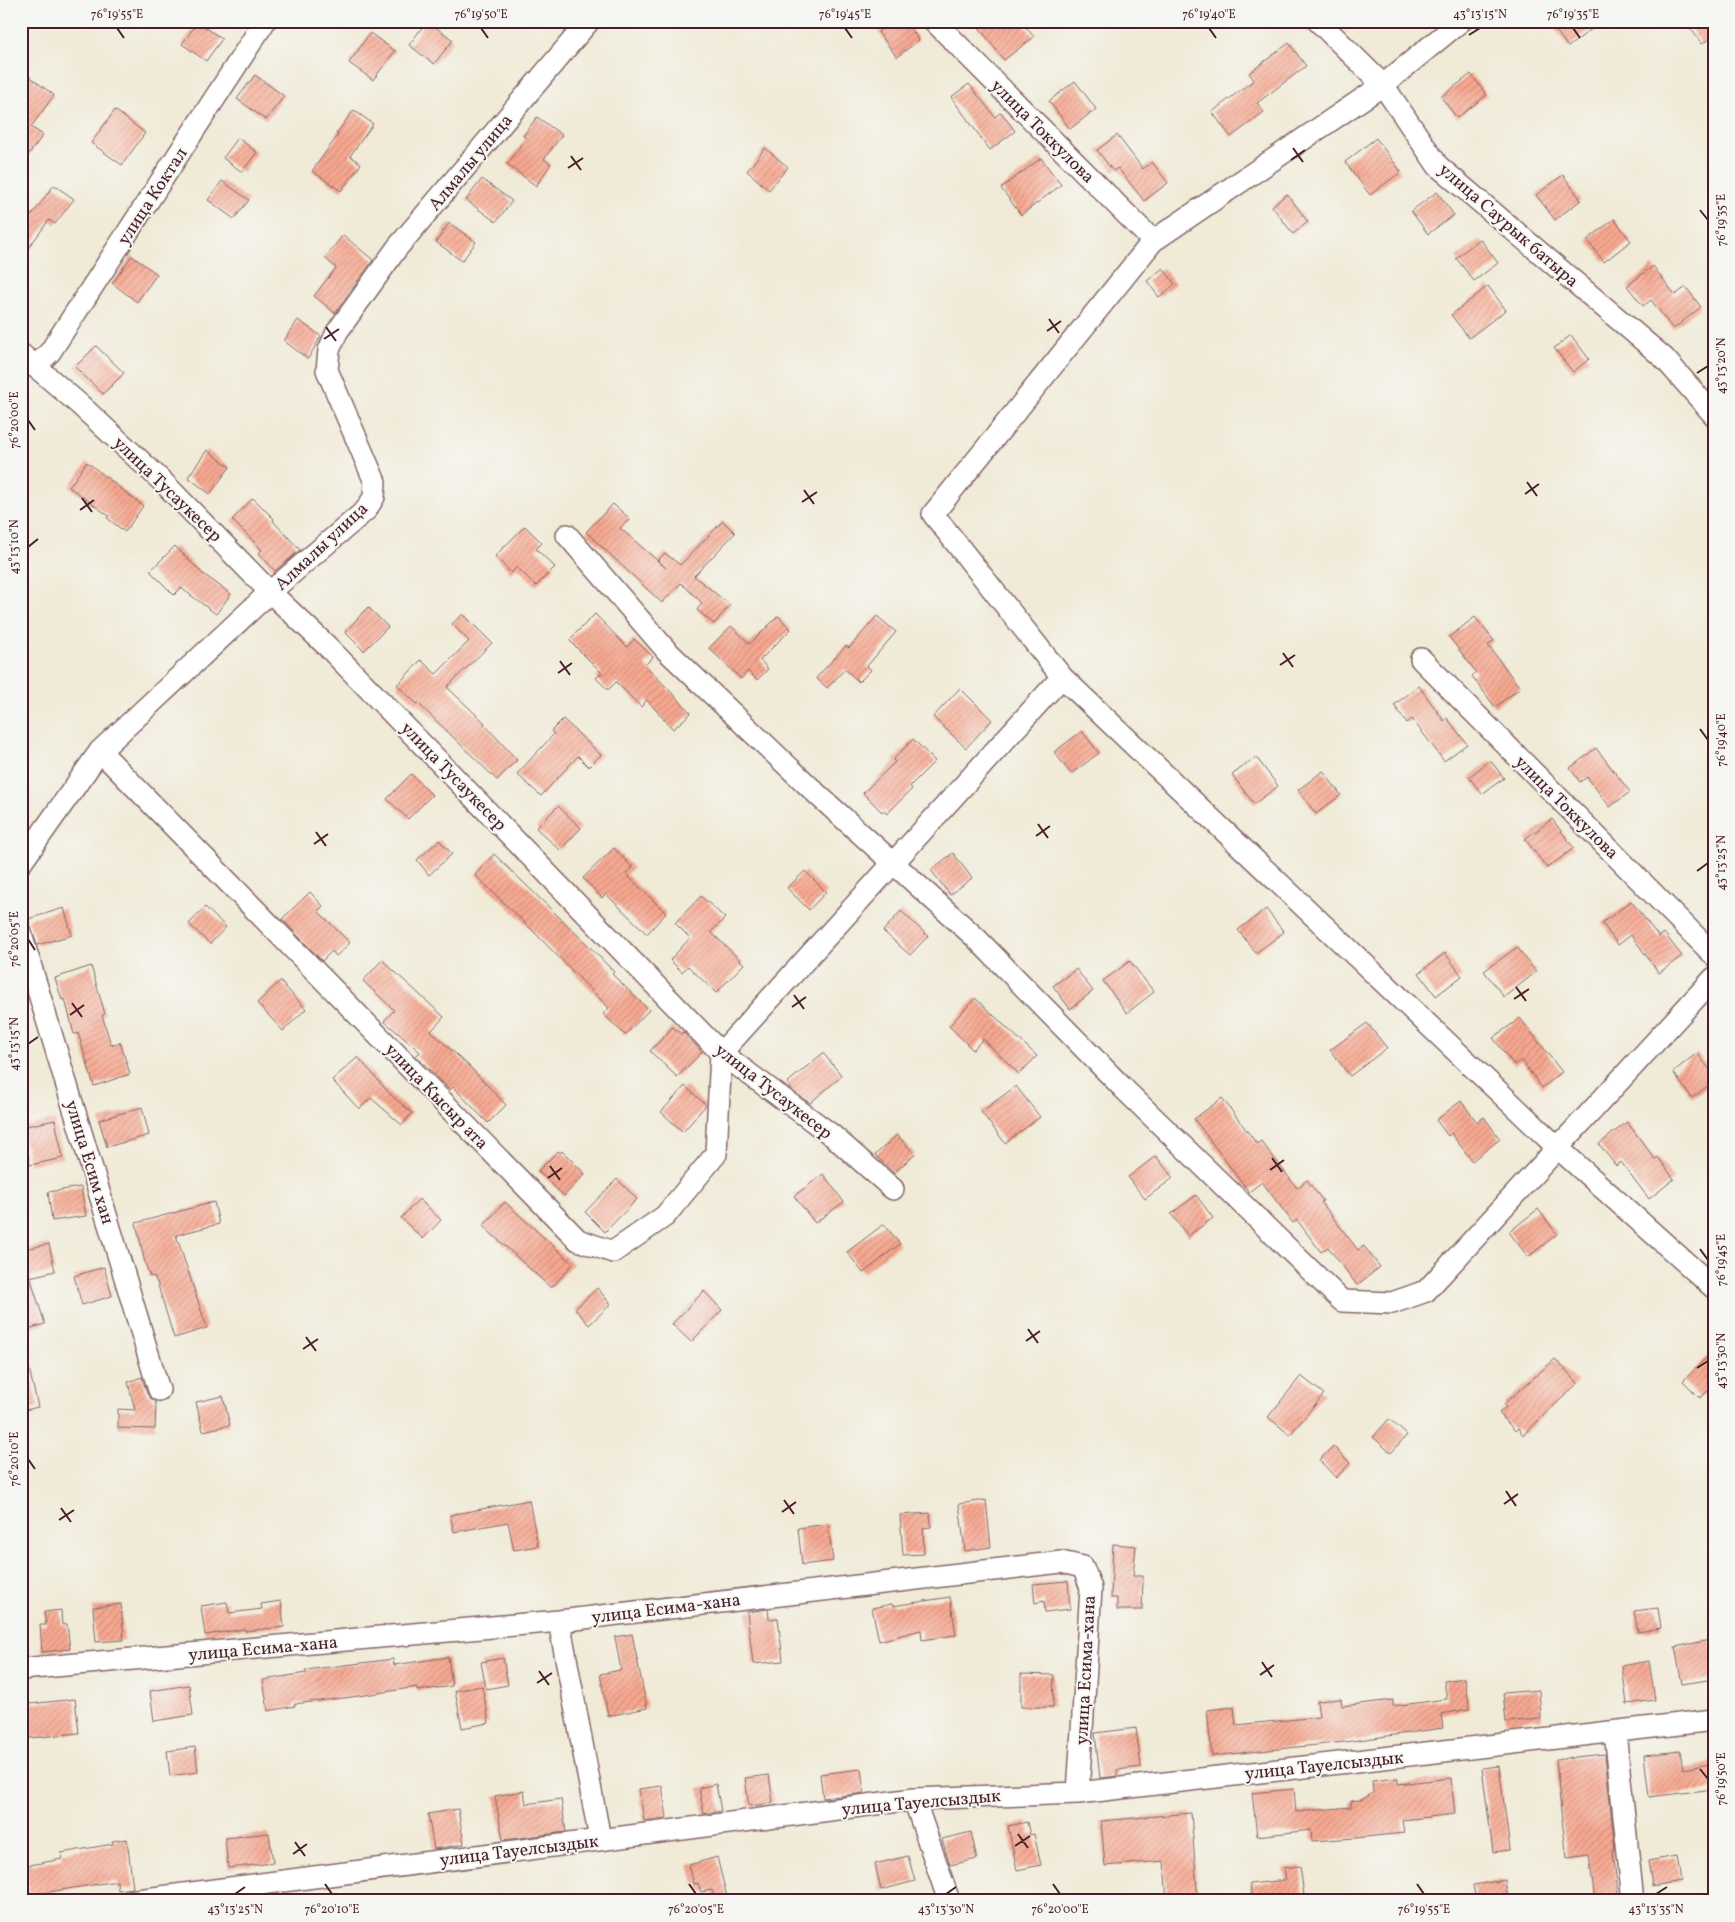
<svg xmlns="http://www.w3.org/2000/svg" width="1735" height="1922" font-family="Vollkorn,serif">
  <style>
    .building { fill: url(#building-hatch) }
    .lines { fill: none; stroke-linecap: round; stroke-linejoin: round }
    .minor-casing { stroke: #846667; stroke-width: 24 }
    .minor { stroke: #fff; stroke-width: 21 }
    .ticks { fill: none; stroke: #4a1f2b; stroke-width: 2 }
    .labels { text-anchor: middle; stroke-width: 4; stroke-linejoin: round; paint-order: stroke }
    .street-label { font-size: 18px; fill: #4a1f2b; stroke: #f6f6f2 }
    .neatline { fill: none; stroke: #4a1f2b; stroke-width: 2 }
    .ticks-label { font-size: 12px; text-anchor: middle; fill: #4a1f2b }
  </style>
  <defs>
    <pattern id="building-hatch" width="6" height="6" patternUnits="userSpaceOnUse" patternTransform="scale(1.25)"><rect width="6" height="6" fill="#f8a991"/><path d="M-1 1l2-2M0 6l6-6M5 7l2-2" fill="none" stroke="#cb8977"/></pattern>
  </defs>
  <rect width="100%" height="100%" fill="#f6f6f2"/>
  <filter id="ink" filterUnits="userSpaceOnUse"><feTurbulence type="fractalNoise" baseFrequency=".02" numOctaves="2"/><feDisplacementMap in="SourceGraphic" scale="10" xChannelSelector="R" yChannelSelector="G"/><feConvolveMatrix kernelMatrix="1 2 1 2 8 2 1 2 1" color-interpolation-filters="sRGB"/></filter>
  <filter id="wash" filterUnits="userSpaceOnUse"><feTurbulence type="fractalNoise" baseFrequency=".0096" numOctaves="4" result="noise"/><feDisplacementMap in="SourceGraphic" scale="20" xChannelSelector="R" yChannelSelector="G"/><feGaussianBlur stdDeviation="1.12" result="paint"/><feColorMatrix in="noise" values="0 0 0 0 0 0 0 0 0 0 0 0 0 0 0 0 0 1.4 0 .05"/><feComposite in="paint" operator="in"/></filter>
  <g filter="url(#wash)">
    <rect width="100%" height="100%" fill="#f0ead6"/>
    <g id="blocks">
      <path class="building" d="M427,21L453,40L434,64L409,45Z
        M892,21H905L919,40L897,57L878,32Z
        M974,21H1021L1034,37L1004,60Z
        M1549,21H1602L1568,47Z
        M1685,21H1714V35L1702,44Z
        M198,22L222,39L206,61L182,44Z
        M370,33L395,51L373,80L349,63Z
        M1289,43L1306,66L1257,103L1264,112L1231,137L1212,112L1254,80L1249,73Z
        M1471,74L1487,95L1457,118L1441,97Z
        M27,75L54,95L31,127L43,135L21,165V82Z
        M255,75L284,96L266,120L237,99Z
        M1075,81L1096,109L1070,129L1049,101Z
        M969,84L995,117L1001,112L1015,131L990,150L951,97Z
        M115,110L145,133L122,165L91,143Z
        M354,110L373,124L350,156L361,164L341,191L312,171L338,135L336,134Z
        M537,117L562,135L544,159L551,164L536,186L507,164L526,138L523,136Z
        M1117,135L1143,169L1152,162L1168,183L1144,201L1118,168L1113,171L1097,150Z
        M238,138L257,152L242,172L223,158Z
        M1376,138L1401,172L1370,195L1345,162Z
        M765,148L788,167L769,190L747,171Z
        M1041,158L1061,185L1021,215L1001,188Z
        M1563,175L1581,200L1555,220L1536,195Z
        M482,179L512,201L496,222L466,200Z
        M222,181L249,200L234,219L208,200Z
        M54,185L74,199L55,224L49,220L21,258V209L31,216Z
        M1437,192L1454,215L1428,234L1411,211Z
        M1287,194L1308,222L1293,234L1272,206Z
        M1614,219L1631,241L1604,262L1587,240Z
        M449,223L476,242L462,261L436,242Z
        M343,235L373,260L335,313L314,296L336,268L325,258Z
        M1480,239L1498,263L1474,281L1456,258Z
        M132,256L157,274L137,302L112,283Z
        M1653,266L1675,295L1686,287L1701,307L1673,329L1651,300L1643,306L1627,286Z
        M1163,268L1175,284L1159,297L1147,281Z
        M1488,286L1506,310L1469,338L1451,315Z
        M298,320L321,336L308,359L284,341Z
        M1571,335L1589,359L1573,372L1554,348Z
        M96,346L124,373L103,394L75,367Z
        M207,450L230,467L210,494L188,477Z
        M87,462L143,506L125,532L107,518L109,516L69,487Z
        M253,498L274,519L273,521L300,550L275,571L259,553L262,550L232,520Z
        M613,504L630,519L620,528L666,568L658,560L665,553L680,565L723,521L735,533L694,576L730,605L714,624L697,610L702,603L681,583L662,603L586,532Z
        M525,526L542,543L536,549L555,567L536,586L517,567L511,573L495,556Z
        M175,546L202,573L231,594L216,614L181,588L174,595L150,571Z
        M368,607L388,627L364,651L345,632Z
        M463,614L492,643L447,687L485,723L484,724L517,760L497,780L418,703L417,704L397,685L421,660L436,674L469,641L452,624Z
        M595,614L627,647L634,639L653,657L645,665L691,713L673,729L647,700L641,707L616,682L608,690L596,678L602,673L569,640Z
        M778,616L791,629L760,660L768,669L757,680L748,671L741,679L709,648L731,626L750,644Z
        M877,616L896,632L867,666L871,670L859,682L845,669L827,688L816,678L846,646L849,648Z
        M1475,617L1494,641L1488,645L1520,688L1495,707L1472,676L1476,672L1449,637Z
        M1419,686L1444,721L1447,718L1467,744L1444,761L1412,719L1407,723L1394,705Z
        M960,688L992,720L966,748L933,717Z
        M563,719L601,755L589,767L578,756L541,796L517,774L554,734L551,731Z
        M1082,731L1099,753L1071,774L1054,752Z
        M913,739L935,761L910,786L912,789L887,814L884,810L882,812L863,793L895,762L893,760Z
        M1596,748L1630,792L1610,807L1587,777L1580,782L1570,768Z
        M1256,757L1278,786L1254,804L1232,775Z
        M1490,760L1504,778L1482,794L1469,777Z
        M1323,771L1341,795L1316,814L1298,790Z
        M411,774L432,795L408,819L387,799Z
        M558,806L581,828L560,850L536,828Z
        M1552,819L1574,848L1547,868L1525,839Z
        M439,840L452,854L429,875L417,860Z
        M614,848L633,868L626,874L666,913L647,934L606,894L602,898L583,878Z
        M953,853L972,878L950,895L931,870Z
        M494,854L590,947L614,972L612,974L649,1010L625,1035L603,1014L609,1008L529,927L475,875Z
        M805,871L826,892L809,910L787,888Z
        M310,892L323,906L318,911L350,943L336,956L332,951L322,961L282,919Z
        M701,896L725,918L711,932L744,964L716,993L688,966L682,972L670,960L690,938L675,923Z
        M1631,901L1659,937L1664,933L1682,956L1659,973L1631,935L1618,945L1602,923Z
        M205,907L226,927L210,944L189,924Z
        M64,908L72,935L37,945L28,919Z
        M1266,909L1284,932L1256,953L1238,930Z
        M901,911L928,936L910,955L883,931Z
        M1517,947L1536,972L1504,997L1484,971Z
        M1445,953L1462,976L1436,996L1419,973Z
        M382,960L444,1017L431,1031L471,1068L506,1105L488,1123L453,1087L450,1090L416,1056L420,1052L384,1021L394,1010L363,981Z
        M1130,961L1154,992L1127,1013L1103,981Z
        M91,966L105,1014L102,1015L111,1045L120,1042L130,1074L94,1086L78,1033L74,1034L65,999L62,1000L55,978Z
        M1076,969L1093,991L1070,1009L1053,986Z
        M280,981L306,1009L283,1031L257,1003Z
        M975,998L1037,1056L1019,1074L983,1039L973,1050L949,1026Z
        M1520,1018L1562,1072L1542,1088L1521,1060L1514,1065L1493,1038Z
        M1367,1023L1387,1048L1350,1076L1330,1050Z
        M673,1027L681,1034L683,1032L702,1052L677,1077L650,1051Z
        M823,1053L842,1076L810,1103L794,1092L787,1083Z
        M1697,1053L1714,1075V1081L1692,1098L1673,1072Z
        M358,1057L390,1094L412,1113L402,1125L371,1098L359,1109L332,1080Z
        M685,1086L706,1105L683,1132L661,1112Z
        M1016,1086L1040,1117L1005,1143L981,1112Z
        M1222,1098L1257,1144L1261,1141L1297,1188L1307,1180L1323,1201L1321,1202L1358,1250L1364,1246L1380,1267L1357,1285L1328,1247L1321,1252L1297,1220L1293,1223L1262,1182L1249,1192L1194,1119Z
        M1461,1101L1477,1122L1484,1117L1500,1139L1472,1161L1451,1133L1448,1136L1436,1120Z
        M142,1107L149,1135L107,1147L99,1120Z
        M55,1120L63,1158L30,1165L22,1127Z
        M1627,1122L1655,1159L1658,1157L1674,1179L1649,1199L1621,1162L1616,1166L1599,1144Z
        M897,1135L915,1154L894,1173L875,1155Z
        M558,1151L560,1153L562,1151L585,1174L564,1196L538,1171Z
        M1156,1156L1173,1178L1145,1199L1128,1177Z
        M823,1174L844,1202L815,1223L794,1196Z
        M617,1179L637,1199L605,1232L585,1212Z
        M81,1187L86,1216L52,1221L48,1192Z
        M1196,1195L1213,1218L1188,1236L1171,1214Z
        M419,1199L441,1220L423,1239L401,1218Z
        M214,1202L219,1224L176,1235L207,1328L174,1338L158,1285L154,1276L150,1277L145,1263L136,1223Z
        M505,1202L573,1264L551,1288L483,1226Z
        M1538,1209L1557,1234L1528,1257L1509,1232Z
        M884,1224L900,1244L863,1273L847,1252Z
        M49,1244L55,1271L30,1277L45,1324L21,1331V1250Z
        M104,1267L112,1296L82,1305L74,1276Z
        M597,1288L611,1304L589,1325L575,1309Z
        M704,1291L722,1310L691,1342L672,1324Z
        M1714,1350V1385L1700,1398L1683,1381Z
        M1555,1359L1578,1383L1523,1435L1518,1428L1515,1431L1499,1413L1506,1407L1504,1404Z
        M27,1360L38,1407L21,1411V1361Z
        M1301,1376L1324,1394L1290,1435L1268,1417Z
        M142,1377L147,1394L155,1401L156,1405L155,1429L118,1428V1409L135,1410L128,1382Z
        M223,1396L230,1425L203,1431L196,1402Z
        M1389,1419L1407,1435L1391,1453L1373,1437Z
        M1333,1446L1350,1463L1336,1478L1319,1460Z
        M529,1500L538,1546L514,1550L508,1522L454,1532L450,1515Z
        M986,1500L991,1547L965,1551L959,1504Z
        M930,1513L931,1527L923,1528L924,1554L903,1555L900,1515Z
        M828,1524L833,1561L802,1565L798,1528Z
        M1113,1544L1136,1546L1133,1576H1143L1142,1610H1117V1598H1111Z
        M1068,1581L1070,1609L1045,1612L1044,1601L1035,1603L1033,1584Z
        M950,1597L956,1635L922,1640L921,1630L879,1641L872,1608L892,1604L893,1606Z
        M281,1601L284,1627L245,1631V1629L205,1635L201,1606L227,1602L229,1613L262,1609L261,1604Z
        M121,1604L124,1640L96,1642L93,1607Z
        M1658,1608L1661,1628L1638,1632L1634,1611Z
        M768,1609L769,1619L778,1618L783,1661L753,1664L747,1612Z
        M61,1610L62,1625L67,1624L70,1649L42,1652L40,1625H46L44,1612Z
        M632,1634L647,1708L608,1716L600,1674L621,1670L615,1637Z
        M1710,1640L1714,1660V1679L1682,1684L1675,1647Z
        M448,1657L452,1686L417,1691V1687L352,1697L294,1704L295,1706L268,1711L263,1680L306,1673V1670L393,1659L394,1665Z
        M503,1658L508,1685L486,1689L481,1662Z
        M1649,1661L1655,1700L1627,1704L1622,1666Z
        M1021,1674L1054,1675L1053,1707H1021Z
        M1465,1678L1470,1709L1441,1714L1443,1728L1345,1742L1212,1756L1207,1710L1234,1707L1236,1725L1319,1717L1317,1701L1341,1699L1342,1706L1393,1700V1706L1447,1699L1444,1681Z
        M189,1685L193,1715L154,1721L150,1691Z
        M482,1686L489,1723L462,1728L455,1691Z
        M1539,1690L1541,1719L1506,1722L1503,1693Z
        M75,1699L79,1733L21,1739V1705Z
        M1136,1728L1141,1767L1117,1770V1776L1100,1778L1095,1733Z
        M195,1747L198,1772L170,1776L167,1751Z
        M1680,1751L1683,1769L1714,1763V1789L1649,1797L1644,1755Z
        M1605,1754L1615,1851H1613L1619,1901H1595L1589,1855L1567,1858L1561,1812L1556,1759Z
        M1499,1766L1510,1850L1493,1852L1482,1768Z
        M861,1769L864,1793L823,1798L820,1774Z
        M769,1775L773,1803L749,1806L745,1778Z
        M1398,1778V1784L1451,1778L1455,1814L1402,1820L1404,1833L1355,1838L1312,1841L1311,1830L1257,1836L1252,1793L1294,1789L1296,1812L1351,1807V1801L1361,1800L1373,1793L1372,1781Z
        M716,1784L721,1811L704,1814L699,1788Z
        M662,1786L667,1818L644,1821L639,1789Z
        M524,1791L526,1804L561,1799L566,1832L503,1840L495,1796Z
        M458,1809L464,1844L434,1849L428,1814Z
        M1191,1813L1198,1901H1167L1164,1861L1105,1866L1101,1821Z
        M1027,1822L1030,1835L1034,1834L1041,1865L1017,1870L1008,1826Z
        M971,1832L977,1859L950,1865L942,1839Z
        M269,1833L273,1863L228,1868L225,1838Z
        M127,1839L133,1888L118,1890L117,1881L30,1895L25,1866L62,1859L61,1853L113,1844L112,1841Z
        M908,1856L915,1881L881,1890L875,1864Z
        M1677,1856L1681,1881L1652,1886L1648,1861Z
        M717,1857L728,1901H715L712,1890L701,1892L698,1883L694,1884L689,1865Z
        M1300,1866L1304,1895L1252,1901L1250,1884L1286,1880L1284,1868Z
        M1505,1880L1508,1901H1476L1473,1885Z"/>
    </g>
  </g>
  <g filter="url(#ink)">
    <use href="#blocks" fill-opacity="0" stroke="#846667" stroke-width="1"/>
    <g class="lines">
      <defs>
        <path id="minor" d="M934,21L1153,241
          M1318,21L1383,85L1438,166L1664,358L1714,415
          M21,354L79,404L163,482L270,592L329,648L721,1053L833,1136L893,1189
          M35,367L50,352L265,21
          M567,535L666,650L819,796L976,938L1123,1088L1342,1301L1392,1303L1426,1291L1714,978
          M1421,659L1714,955
          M1062,677L1558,1148L1714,1288
          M100,751L578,1240L613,1252L665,1216L716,1154L721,1053L1062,677L933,514L1153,241L1383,85L1461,21
          M21,863L100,751L270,592L366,510L374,497L375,482L327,370L329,350L337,332L397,248L589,21
          M21,934L159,1390
          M559,1621L600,1839
          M21,1669L559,1621L1061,1562L1083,1567L1091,1588L1078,1793
          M1615,1732L1633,1901
          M914,1799L949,1901
          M130,1901L914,1799L1078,1793L1714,1720"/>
      </defs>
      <use href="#minor" class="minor-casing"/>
      <use href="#minor" class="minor"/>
    </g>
  </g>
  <path class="ticks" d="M117,28L124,38M481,28L488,38M845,28L852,38M1209,28L1216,38M1573,28L1580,38M1469,35L1480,28M1293,148L1303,162M571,156L581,170M1291,160L1305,150M568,168L583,158M1700,210L1708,220M1049,319L1059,333M326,327L336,341M1047,331L1061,321M324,339L339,329M1697,373L1708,366M28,420L35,430M1527,482L1537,496M804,490L814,504M1525,494L1539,484M82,498L92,512M802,502L817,492M80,510L94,500M28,547L38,539M1283,653L1293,667M560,661L570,675M1280,665L1295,655M558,673L572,663M1700,729L1708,740M1038,824L1048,838M316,832L326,846M1036,836L1050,826M314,844L328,834M1697,871L1708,863M28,939L35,950M1516,987L1526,1001M794,995L804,1009M1514,999L1529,989M72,1003L82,1017M792,1007L806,997M70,1015L84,1005M28,1044L38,1037M1272,1158L1282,1172M550,1166L560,1180M1270,1170L1284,1160M548,1178L562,1168M1700,1249L1708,1260M1028,1329L1038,1343M306,1337L316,1351M1026,1341L1040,1331M303,1349L318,1339M1697,1368L1708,1361M28,1459L35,1469M1506,1491L1516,1506M784,1500L794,1514M1504,1504L1518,1494M61,1508L71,1522M782,1512L796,1502M59,1520L74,1510M1262,1662L1272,1677M539,1671L549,1685M1260,1675L1274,1665M537,1683L552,1673M1700,1769L1708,1779M1018,1834L1028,1848M295,1842L305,1856M1015,1846L1030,1836M293,1854L307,1844M325,1884L332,1894M689,1884L696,1894M1053,1884L1060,1894M1417,1884L1424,1894M235,1894L245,1887M946,1894L956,1887M1656,1894L1667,1887"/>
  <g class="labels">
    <g class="street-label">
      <text transform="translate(1043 131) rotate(45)" y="6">улица Токкулова</text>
      <text transform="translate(470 162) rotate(-50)" y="6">Алмалы улица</text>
      <text transform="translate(152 196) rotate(-57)" y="6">улица Коктал</text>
      <text transform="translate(1509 225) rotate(41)" y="6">улица Саурык батыра</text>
      <text transform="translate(168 489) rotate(44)" y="6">улица Тусаукесер</text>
      <text transform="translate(321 546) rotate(-43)" y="6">Алмалы улица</text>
      <text transform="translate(454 776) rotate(46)" y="6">улица Тусаукесер</text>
      <text transform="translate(1567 807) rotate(45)" y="6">улица Токкулова</text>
      <text transform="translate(774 1091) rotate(38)" y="6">улица Тусаукесер</text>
      <text transform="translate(437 1096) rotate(46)" y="6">улица Кысыр ата</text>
      <text transform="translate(90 1162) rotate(73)" y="6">улица Есим хан</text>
      <text transform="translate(666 1608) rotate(-7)" y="6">улица Есима-хана</text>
      <text transform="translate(263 1648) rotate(-5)" y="6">улица Есима-хана</text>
      <text transform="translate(1085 1670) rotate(-87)" y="6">улица Есима-хана</text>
      <text transform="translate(1324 1765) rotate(-6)" y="6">улица Тауелсыздык</text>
      <text transform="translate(921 1802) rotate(-5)" y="6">улица Тауелсыздык</text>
      <text transform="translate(519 1850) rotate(-7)" y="6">улица Тауелсыздык</text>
    </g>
  </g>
  <rect width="1735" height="1922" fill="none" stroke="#f6f6f2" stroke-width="55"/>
  <rect x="28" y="28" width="1680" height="1866" class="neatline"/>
  <g class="ticks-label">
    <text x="117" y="18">76°19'55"E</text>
    <text x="481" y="18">76°19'50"E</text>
    <text x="845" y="18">76°19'45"E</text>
    <text x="1209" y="18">76°19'40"E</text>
    <text x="1480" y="18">43°13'15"N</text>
    <text x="1573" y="18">76°19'35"E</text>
    <text transform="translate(1721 220) rotate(-90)" y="4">76°19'35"E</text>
    <text transform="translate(1721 366) rotate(-90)" y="4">43°13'20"N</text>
    <text transform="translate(14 420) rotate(-90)" y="4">76°20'00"E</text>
    <text transform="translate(14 547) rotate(-90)" y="4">43°13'10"N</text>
    <text transform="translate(1721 740) rotate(-90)" y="4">76°19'40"E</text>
    <text transform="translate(1721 863) rotate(-90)" y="4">43°13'25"N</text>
    <text transform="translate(14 939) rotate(-90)" y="4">76°20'05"E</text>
    <text transform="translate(14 1044) rotate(-90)" y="4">43°13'15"N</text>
    <text transform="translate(1721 1260) rotate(-90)" y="4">76°19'45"E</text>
    <text transform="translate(1721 1361) rotate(-90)" y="4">43°13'30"N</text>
    <text transform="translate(14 1459) rotate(-90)" y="4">76°20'10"E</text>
    <text transform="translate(1721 1779) rotate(-90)" y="4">76°19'50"E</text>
    <text x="235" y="1913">43°13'25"N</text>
    <text x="332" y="1913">76°20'10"E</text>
    <text x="696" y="1913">76°20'05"E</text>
    <text x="946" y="1913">43°13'30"N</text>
    <text x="1060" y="1913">76°20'00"E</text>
    <text x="1424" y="1913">76°19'55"E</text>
    <text x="1656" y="1913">43°13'35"N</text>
  </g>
</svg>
